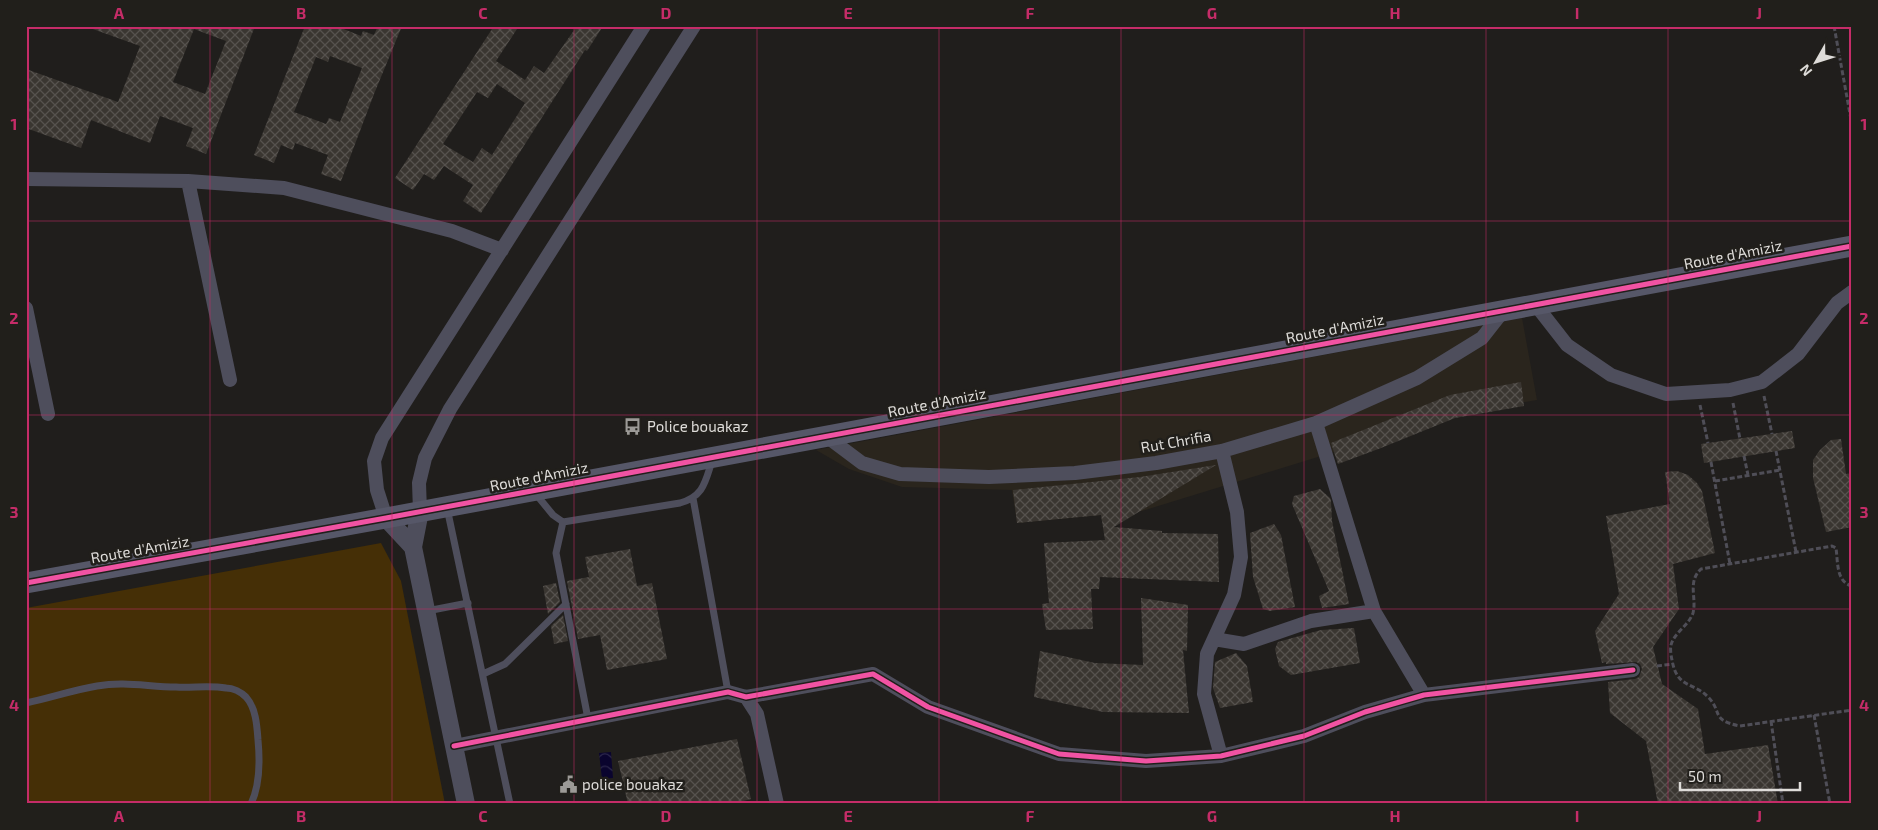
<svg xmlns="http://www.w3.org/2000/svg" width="1878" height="830" font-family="'Exo 2',sans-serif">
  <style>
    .built { fill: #2a251d }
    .grass { fill: #452f06 }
    .water { fill: url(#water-waves) }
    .building { fill: url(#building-cross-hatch); fill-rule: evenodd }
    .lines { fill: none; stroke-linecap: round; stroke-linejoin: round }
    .path { stroke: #4f4e57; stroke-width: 3; stroke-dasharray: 5 2.5; stroke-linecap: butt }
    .service { stroke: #4e4e5c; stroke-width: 7 }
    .minor { stroke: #4e4e5c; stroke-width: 14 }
    .tertiary { stroke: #4e4e5c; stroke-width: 18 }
    .primary { stroke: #565768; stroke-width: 21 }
    .cycleway-casing { stroke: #211f1b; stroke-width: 8 }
    .cycleway { stroke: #f153a3; stroke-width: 5 }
    .grid { fill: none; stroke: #c52c68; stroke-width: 1; stroke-opacity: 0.55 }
    .labels { text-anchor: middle; stroke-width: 5; stroke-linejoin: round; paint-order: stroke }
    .street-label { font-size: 15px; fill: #dedcd9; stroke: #211f1b }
    .poi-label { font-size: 15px; fill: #dedcd9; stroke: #211f1b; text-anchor: start }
    .neatline { fill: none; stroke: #c52c68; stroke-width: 2 }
    .grid-label { font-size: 16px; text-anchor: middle; font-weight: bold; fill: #c52c68 }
  </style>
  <defs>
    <pattern id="water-waves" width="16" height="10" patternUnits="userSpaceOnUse" patternTransform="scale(1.25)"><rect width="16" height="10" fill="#0a042e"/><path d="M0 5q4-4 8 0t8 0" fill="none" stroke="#2d284c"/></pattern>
    <pattern id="building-cross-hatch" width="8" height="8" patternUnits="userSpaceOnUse" patternTransform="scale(1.25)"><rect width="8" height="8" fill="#3a3631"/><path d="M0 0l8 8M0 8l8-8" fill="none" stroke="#56524e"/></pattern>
  </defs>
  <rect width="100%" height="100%" fill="#201e1c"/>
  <path class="built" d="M1522,318L1537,400L1464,412L1142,511L1017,523L1012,490L902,487L849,469L816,450Z"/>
  <path class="grass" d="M381,543L401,581L445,804H26V608Z"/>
  <path class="water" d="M611,752L613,778L602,779L599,753Z"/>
  <path class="building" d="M90,26H255L206,154L186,146L193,128L160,116L150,143L91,120L81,148L26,128V69L118,102L140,46L90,28ZM194,29L226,41L205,94L173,82Z
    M305,26H336L361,36L363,31L374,35L378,26H402L374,94L341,181L321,174L328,155L295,143L293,150L281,145L274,163L254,155ZM330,56L362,68L340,122L329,118L326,124L294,112L316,57L328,62Z
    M494,26H519L496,61L525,80L534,66L544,73L577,26H603L587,51L585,50L481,213L463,201L473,185L444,166L434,180L424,174L413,190L395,178ZM497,84L525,103L492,155L482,148L473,162L443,144L477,92L488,98Z
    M1521,382L1524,406L1455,418L1381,448L1338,464L1331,443L1450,395Z
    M1792,431L1795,448L1704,463L1701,444Z
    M1841,439L1846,474L1852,473V527L1826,532L1813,478V460L1820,450L1831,440Z
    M1216,465L1114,527L1162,531V533L1218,534L1219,582L1100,577L1099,589H1091L1093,629L1046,630L1042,604L1049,603L1044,543L1105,540L1101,515L1017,523L1013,490L1140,477Z
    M1677,471L1688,475L1697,483L1702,491L1715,553L1673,564L1679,609L1653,647L1662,684L1698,709L1705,754L1768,745L1778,804H1658L1646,741L1610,713L1608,682L1635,679L1639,677L1642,669L1640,664L1636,662L1606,664V662L1602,663L1595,631L1619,594L1606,516L1670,504L1665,472Z
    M1320,489L1330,498L1331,501L1332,521L1349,604L1322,608L1319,596L1329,591L1292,504L1294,496Z
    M1274,524L1281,535L1295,607L1270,611L1263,609L1253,577L1250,533Z
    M630,549L637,586L652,583L667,659L607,670L600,635L578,639L567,581L589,577L585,557Z
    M556,583L560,602L548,614L543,586Z
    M1141,598L1188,605L1187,651L1183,650L1189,713L1103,712L1034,697L1040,651L1095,663L1143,665Z
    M563,615L568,641L554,644L551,626Z
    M1354,628L1360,663L1291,675L1279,666L1275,649L1278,642L1321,630Z
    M1236,653L1247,666L1253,702L1220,708L1213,688L1215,662Z
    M737,739L751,799L732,804H628L618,761Z"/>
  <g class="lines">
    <path class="path" d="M1834,26L1852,125
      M1764,396L1772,434
      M1733,403L1740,439
      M1700,405L1708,443
      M1776,451L1796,552
      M1744,456L1748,475
      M1711,462L1730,564
      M1715,481L1780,470
      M1852,586C1836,582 1838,562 1836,548L1832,546L1701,569C1687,582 1697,598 1693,613C1689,625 1674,633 1671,645C1670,649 1671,656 1672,660C1677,689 1694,682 1708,697C1723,712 1710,720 1740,726L1852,710
      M1657,666L1673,664
      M1814,715L1830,804
      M1771,721L1783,804"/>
    <path class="service" d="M535,493L553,515L563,522L680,503C704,496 705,482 712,461
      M693,498L728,692
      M447,508L510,804
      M563,522L556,553L588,719
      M427,611L468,603
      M483,674L505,664L566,604
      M26,703C50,698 73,690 97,686C125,681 149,687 176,687C193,688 209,685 226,688C233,688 241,692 246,697C256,708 257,726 258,740C260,761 260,785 251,804"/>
    <path class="minor" d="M26,179L188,181L284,188L452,231L502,250
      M188,181L230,380
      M1535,304L1567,345L1611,375L1666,394L1730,390L1762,382L1798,354L1837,303L1852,292
      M26,308L48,414
      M1316,423L1374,611L1424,695
      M826,436L862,463L900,474L989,477L1075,473L1156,463L1222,451L1316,423L1417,378L1482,338L1504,310
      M420,511L419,483L425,458L450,409L694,26
      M386,518L377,490L374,461L382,438L644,26
      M1214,639L1244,644L1311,621L1374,611
      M746,697L757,714L777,804
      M454,746L728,692L746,697L873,674L928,707L1059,754L1146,761L1221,756L1304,736L1365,712L1424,695L1633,670
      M1221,756L1204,694L1207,654L1234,595L1241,557L1237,512L1222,451"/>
    <path class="tertiary" d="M420,511L413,547L466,804
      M386,518L413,547"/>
    <path class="primary" d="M26,583L386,518L1852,246"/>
    <defs>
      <path id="cycleway" d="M26,583L386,518L1852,246
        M454,746L728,692L746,697L873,674L928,707L1059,754L1146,761L1221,756L1304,736L1365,712L1424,695L1633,670"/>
    </defs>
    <use href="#cycleway" class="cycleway-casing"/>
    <use href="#cycleway" class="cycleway"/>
  </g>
  <path class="grid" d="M210,26V804M392,26V804M574,26V804M757,26V804M939,26V804M1121,26V804M1304,26V804M1486,26V804M1668,26V804M26,221H1852M26,415H1852M26,609H1852"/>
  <defs>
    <symbol id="bus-bare" viewBox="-9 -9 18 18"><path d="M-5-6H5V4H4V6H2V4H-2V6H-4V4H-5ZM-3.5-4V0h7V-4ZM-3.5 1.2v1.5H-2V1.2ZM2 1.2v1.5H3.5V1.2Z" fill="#9c9a97" stroke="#211f1b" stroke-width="2.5" paint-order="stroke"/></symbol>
    <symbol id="civic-bare" viewBox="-9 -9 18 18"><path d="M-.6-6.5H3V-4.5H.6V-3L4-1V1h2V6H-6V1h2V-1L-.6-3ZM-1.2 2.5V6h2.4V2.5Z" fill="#9c9a97" stroke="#211f1b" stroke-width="2.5" paint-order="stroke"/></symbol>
  </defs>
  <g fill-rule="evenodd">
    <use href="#bus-bare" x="620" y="414" width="25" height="25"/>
    <use href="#civic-bare" x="556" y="772" width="25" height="25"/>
  </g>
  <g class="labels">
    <g class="street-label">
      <text transform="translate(1733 255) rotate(-11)" y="5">Route d'Amiziz</text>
      <text transform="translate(1335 329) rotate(-11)" y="5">Route d'Amiziz</text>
      <text transform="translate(937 403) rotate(-11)" y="5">Route d'Amiziz</text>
      <text transform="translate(1176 442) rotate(-10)" y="5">Rut Chrifia</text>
      <text transform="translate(539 477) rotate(-11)" y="5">Route d'Amiziz</text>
      <text transform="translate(140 550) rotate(-10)" y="5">Route d'Amiziz</text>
    </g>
    <g class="poi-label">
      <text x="647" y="432">Police bouakaz</text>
      <text x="582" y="790">police bouakaz</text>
    </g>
  </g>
  <rect width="1878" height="830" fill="none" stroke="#211f1b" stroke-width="55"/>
  <g transform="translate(1816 62) rotate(231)" stroke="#211f1b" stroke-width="4" paint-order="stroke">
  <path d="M0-4L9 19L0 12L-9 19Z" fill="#dedcd9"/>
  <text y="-8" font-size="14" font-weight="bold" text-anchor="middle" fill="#dedcd9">N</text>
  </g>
  <path d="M1680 782v8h120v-8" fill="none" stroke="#dedcd9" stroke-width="2.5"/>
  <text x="1688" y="782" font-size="15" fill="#dedcd9" stroke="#211f1b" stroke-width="4" paint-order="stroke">50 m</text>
  <rect x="28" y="28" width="1822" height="774" class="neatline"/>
  <g class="grid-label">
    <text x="119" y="19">A</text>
    <text x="301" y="19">B</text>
    <text x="483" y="19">C</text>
    <text x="666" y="19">D</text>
    <text x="848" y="19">E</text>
    <text x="1030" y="19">F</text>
    <text x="1212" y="19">G</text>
    <text x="1395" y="19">H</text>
    <text x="1577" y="19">I</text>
    <text x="1759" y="19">J</text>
    <text x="14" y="130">1</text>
    <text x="1864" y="130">1</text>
    <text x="14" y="324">2</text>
    <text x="1864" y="324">2</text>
    <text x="14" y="518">3</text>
    <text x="1864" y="518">3</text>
    <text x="14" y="711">4</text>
    <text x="1864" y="711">4</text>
    <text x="119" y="822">A</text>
    <text x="301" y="822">B</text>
    <text x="483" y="822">C</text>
    <text x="666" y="822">D</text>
    <text x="848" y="822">E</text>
    <text x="1030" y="822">F</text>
    <text x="1212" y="822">G</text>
    <text x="1395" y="822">H</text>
    <text x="1577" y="822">I</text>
    <text x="1759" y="822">J</text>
  </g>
</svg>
